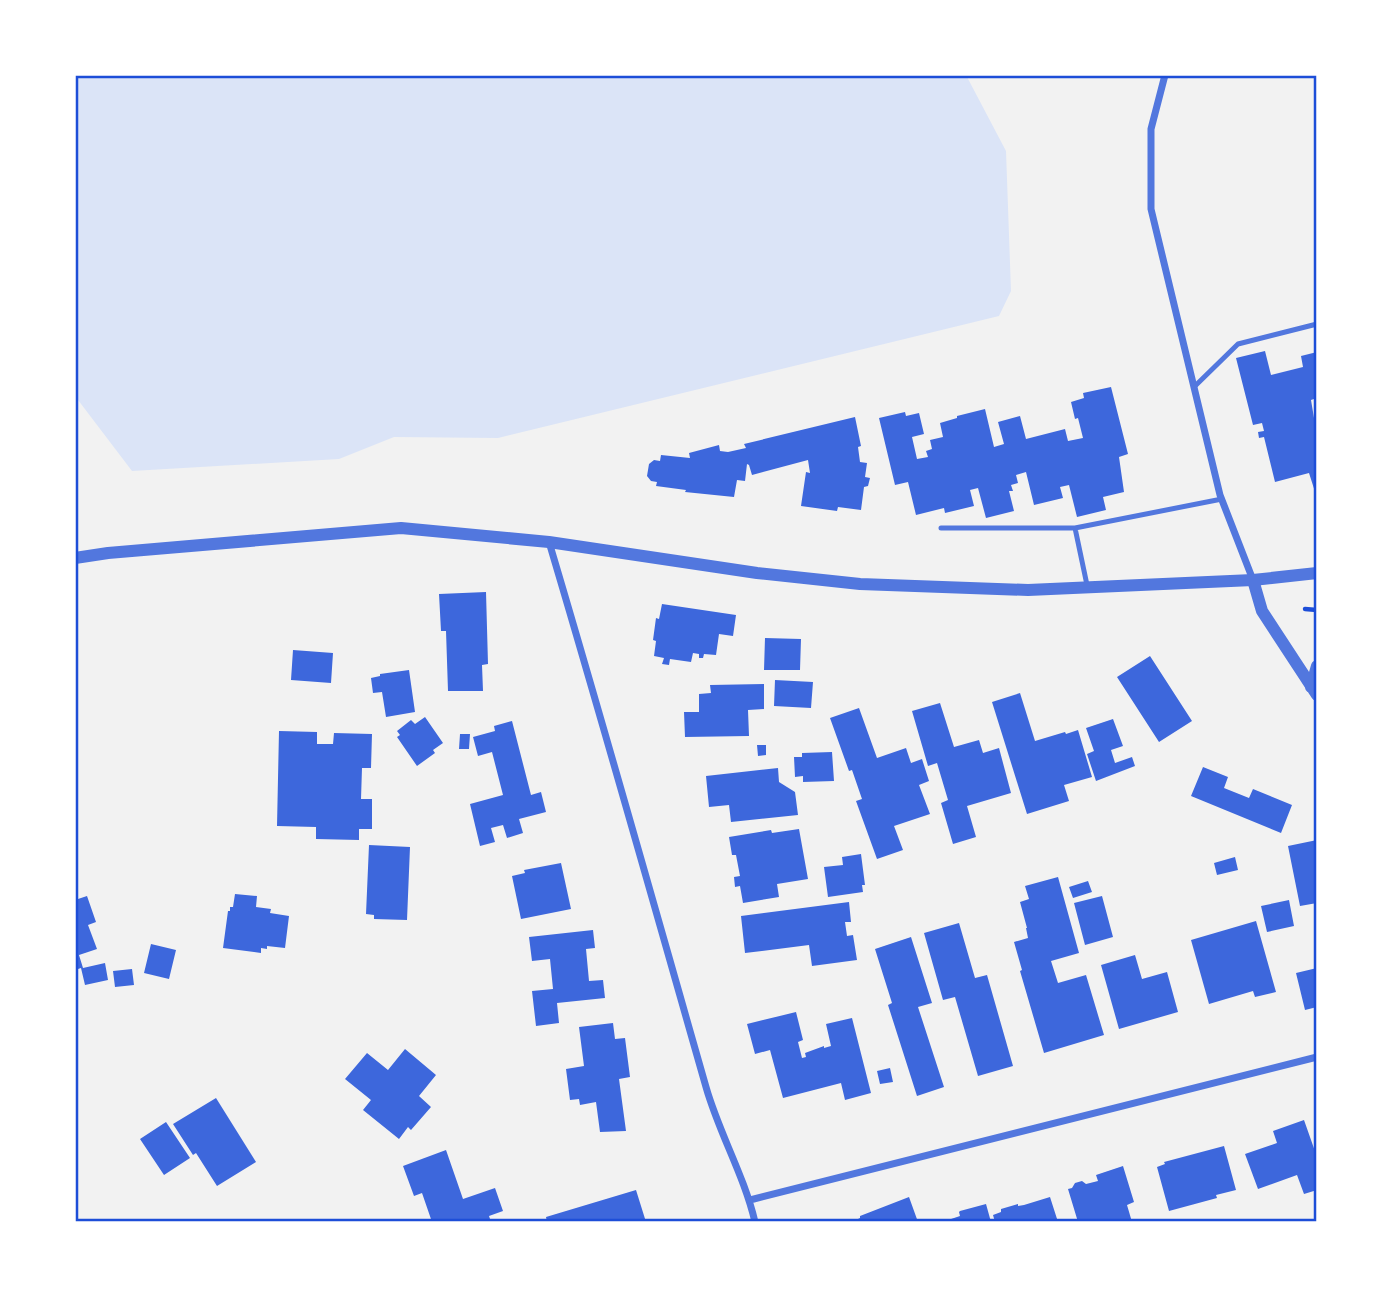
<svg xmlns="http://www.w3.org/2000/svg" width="1392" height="1297" font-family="Arial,sans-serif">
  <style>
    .green { fill: #dbe4f7 }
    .building { fill: #3d67dc }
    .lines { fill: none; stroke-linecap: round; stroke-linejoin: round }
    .path { stroke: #1d4ed8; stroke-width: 4.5 }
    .service { stroke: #5277de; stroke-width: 5 }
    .minor { stroke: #5277de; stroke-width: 7 }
    .tertiary { stroke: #5277de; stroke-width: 12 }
    .neatline { fill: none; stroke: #1d4ed8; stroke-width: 2.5 }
  </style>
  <rect width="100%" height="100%" fill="#f2f2f2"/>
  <path class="green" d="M75,75H966L1006,151L1011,291L999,316L498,438L394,437L339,459L132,471L75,396Z"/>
  <path class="building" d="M1265,351L1271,375L1303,367L1301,356L1317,352V398L1311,400L1315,424L1317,423V498L1309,473L1275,482L1264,437L1259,438L1258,432L1264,431L1262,423L1253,425L1236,358Z
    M1111,387L1128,454L1119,457L1124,492L1103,497L1106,510L1077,517L1069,485L1060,487L1063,498L1034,505L1026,472L1016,475L1018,483L1011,485L1013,491H1009L1014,511L986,518L978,488L970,490L974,506L945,513L944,508L916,515L908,482L895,485L879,418L905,412L906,416L919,413L924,434L912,437L917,459L928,457L926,451L932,449L930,440L943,437L940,423L957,418V416L985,409L994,447L1004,444L998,422L1020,416L1026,439L1065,429L1068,441L1083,438L1078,418L1075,419L1071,402L1084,398L1083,393Z
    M855,417L861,446L858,447L860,462L867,463L865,477L870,478L868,486L864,487L861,510L838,507L837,511L801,506L806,472L810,473L808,460L752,475L749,465L747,464L745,481L737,480L734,497L685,492L686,490L656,486L657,482L651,481L647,476L649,464L654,460L660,461L661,455L690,458L689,453L719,445L720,451L728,452L746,448L744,444Z
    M486,592L488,664L482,665L483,691H448L446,631H441L439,594Z
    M662,604L736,615L733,636L719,634L716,655L704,654L703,658H699V654L693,653L691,662L670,659L669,665L662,664L664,658L654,656L656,641L653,640L656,618L659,619Z
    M765,638L801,639L800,670H764Z
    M293,650L333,653L331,683L291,680Z
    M1150,656L1192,721L1159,742L1117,677Z
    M409,670L415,712L386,717L382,692L373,693L371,678L380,676V674Z
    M775,680L813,682L811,708L774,706Z
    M764,684V709L748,710L749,736L685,737L684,712H699V694L711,693L710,685Z
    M1020,693L1035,741L1065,732L1066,734L1078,730L1092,777L1064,785L1069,801L1027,814L992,702Z
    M940,703L954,747L979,740L983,753L999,748L1011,793L967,806L976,837L953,844L941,803L948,800L937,763L928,766L912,711Z
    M859,708L877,758L906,748L911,763L922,759L929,781L919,785L930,814L894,826L903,850L877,859L856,801L862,799L852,770L849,771L830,718Z
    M425,717L443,743L433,750L435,753L417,766L397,737L400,735L397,731L411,720L415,724Z
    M1113,719L1123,746L1111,750L1115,763L1132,757L1135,766L1096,781L1087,754L1094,751L1086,728Z
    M512,721L531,795L541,792L546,812L519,819L523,833L507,838L503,825L491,828L495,842L480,846L470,804L503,795L492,752L478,756L473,737L495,731L494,726Z
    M279,731L317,732V744H333L334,733L372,734L371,768H362L361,799H372V829H359V840L316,839V827L277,826Z
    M460,734H470L469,749H459Z
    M757,745H766V755L758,756Z
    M832,752L834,781L803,782V776L795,777L794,757H802V753Z
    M1203,767L1228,777L1224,788L1249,798L1253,789L1292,805L1281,833L1191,796Z
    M778,768L779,782L795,792L798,815L731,822L729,805L709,807L706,776Z
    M799,829L808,879L777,884L779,897L743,903L740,886L735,887L734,877L740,876L736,855H732L729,837L771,830L772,833Z
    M1317,840V903L1300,906L1288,846Z
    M369,845L410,847L407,920L374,919V915L366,914Z
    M861,854L865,885H862L863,892L828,897L824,867L843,865L842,857Z
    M1235,857L1238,870L1217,875L1214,863Z
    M561,863L571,909L521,919L512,876L525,873L524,870Z
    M1058,877L1079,953L1051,961L1058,983L1086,975L1104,1035L1044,1053L1020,971L1022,970L1014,942L1028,938L1026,928H1027L1020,902L1029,899L1025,886Z
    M1088,881L1092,892L1073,898L1069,887Z
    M235,894L257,896L256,907L271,909L270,913L289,916L285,948L267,946V949L261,948V953L223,948L228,911H230V907H233Z
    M87,896L96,922L88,925L97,949L79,955L83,968L105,963L108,980L85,985L81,968L75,970V900Z
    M1102,896L1113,937L1085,945L1074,903Z
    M1289,900L1294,926L1267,932L1261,906Z
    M849,902L851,922H845L847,936L853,935L857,960L812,966L809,945L745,953L741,916Z
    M1256,921L1276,992L1255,997L1253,991L1209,1004L1191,940Z
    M959,923L975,978L987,975L1013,1066L978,1076L955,997L943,1000L924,933Z
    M593,930L595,948L586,949L589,981L603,980L605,998L557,1003L559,1023L536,1026L532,991L553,989L550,959L532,961L529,937Z
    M911,937L932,1003L918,1007L944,1087L917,1096L888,1005L892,1003L875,949Z
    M151,944L176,950L169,979L144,973Z
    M1135,955L1142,979L1167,972L1178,1012L1119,1029L1101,965Z
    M1317,968V1007L1305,1010L1296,973Z
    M132,969L134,985L115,987L113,971Z
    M796,1012L803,1040L798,1042L802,1058L806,1057L805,1053L824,1046V1048L831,1046L826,1024L852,1018L871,1093L845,1100L841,1083L783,1098L770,1050L755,1054L747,1024Z
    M613,1023L615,1039L625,1038L630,1077L619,1079L626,1131L600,1132L596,1102L580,1105L579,1099L570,1100L566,1069L584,1066L579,1027Z
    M405,1049L436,1075L419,1096L431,1107L411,1130L408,1127L399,1139L363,1110L371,1100L345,1079L367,1053L388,1070Z
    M890,1068L893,1082L880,1084L877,1071Z
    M216,1098L256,1162L217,1186L196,1153L193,1155L173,1124Z
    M1304,1120L1317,1157V1190L1304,1194L1297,1175L1258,1189L1245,1154L1277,1143L1273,1131Z
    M166,1122L190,1158L164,1175L140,1139Z
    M1224,1146L1236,1190L1216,1195L1217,1198L1169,1211L1157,1167L1165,1164L1164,1162Z
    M446,1150L463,1199L495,1188L503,1211L489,1216L491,1222H432L422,1193L414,1196L403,1166Z
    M1123,1166L1134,1202L1127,1205L1132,1222H1078L1068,1189L1072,1188L1075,1183L1082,1181L1086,1184L1098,1181L1096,1175Z
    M636,1190L646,1222H547L546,1217Z
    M909,1197L918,1222H852L860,1218V1216Z
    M1050,1197L1058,1222H995L993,1215L1001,1212V1209L1018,1204V1206L1024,1205Z
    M986,1204L991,1222H942L960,1216L959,1212L960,1211Z"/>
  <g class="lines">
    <path class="path" d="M1305,609L1317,610"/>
    <path class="service" d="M1194,387L1238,344L1317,324
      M941,528H1075L1087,585
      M1075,528L1222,499"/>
    <path class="minor" d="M1165,75L1151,129V209L1220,495L1253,580
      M549,542C603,723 654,905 706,1087C719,1133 744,1175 755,1222
      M750,1200L1317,1057"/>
    <path class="tertiary" d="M75,558L108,553L401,528L549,542L757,573L860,584L1028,590L1253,580L1317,573
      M1253,580L1262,611L1317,695
      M1311,687L1317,666"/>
  </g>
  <rect width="1392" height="1297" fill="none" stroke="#ffffff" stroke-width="154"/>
  <rect x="77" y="77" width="1238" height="1143" class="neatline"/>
</svg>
